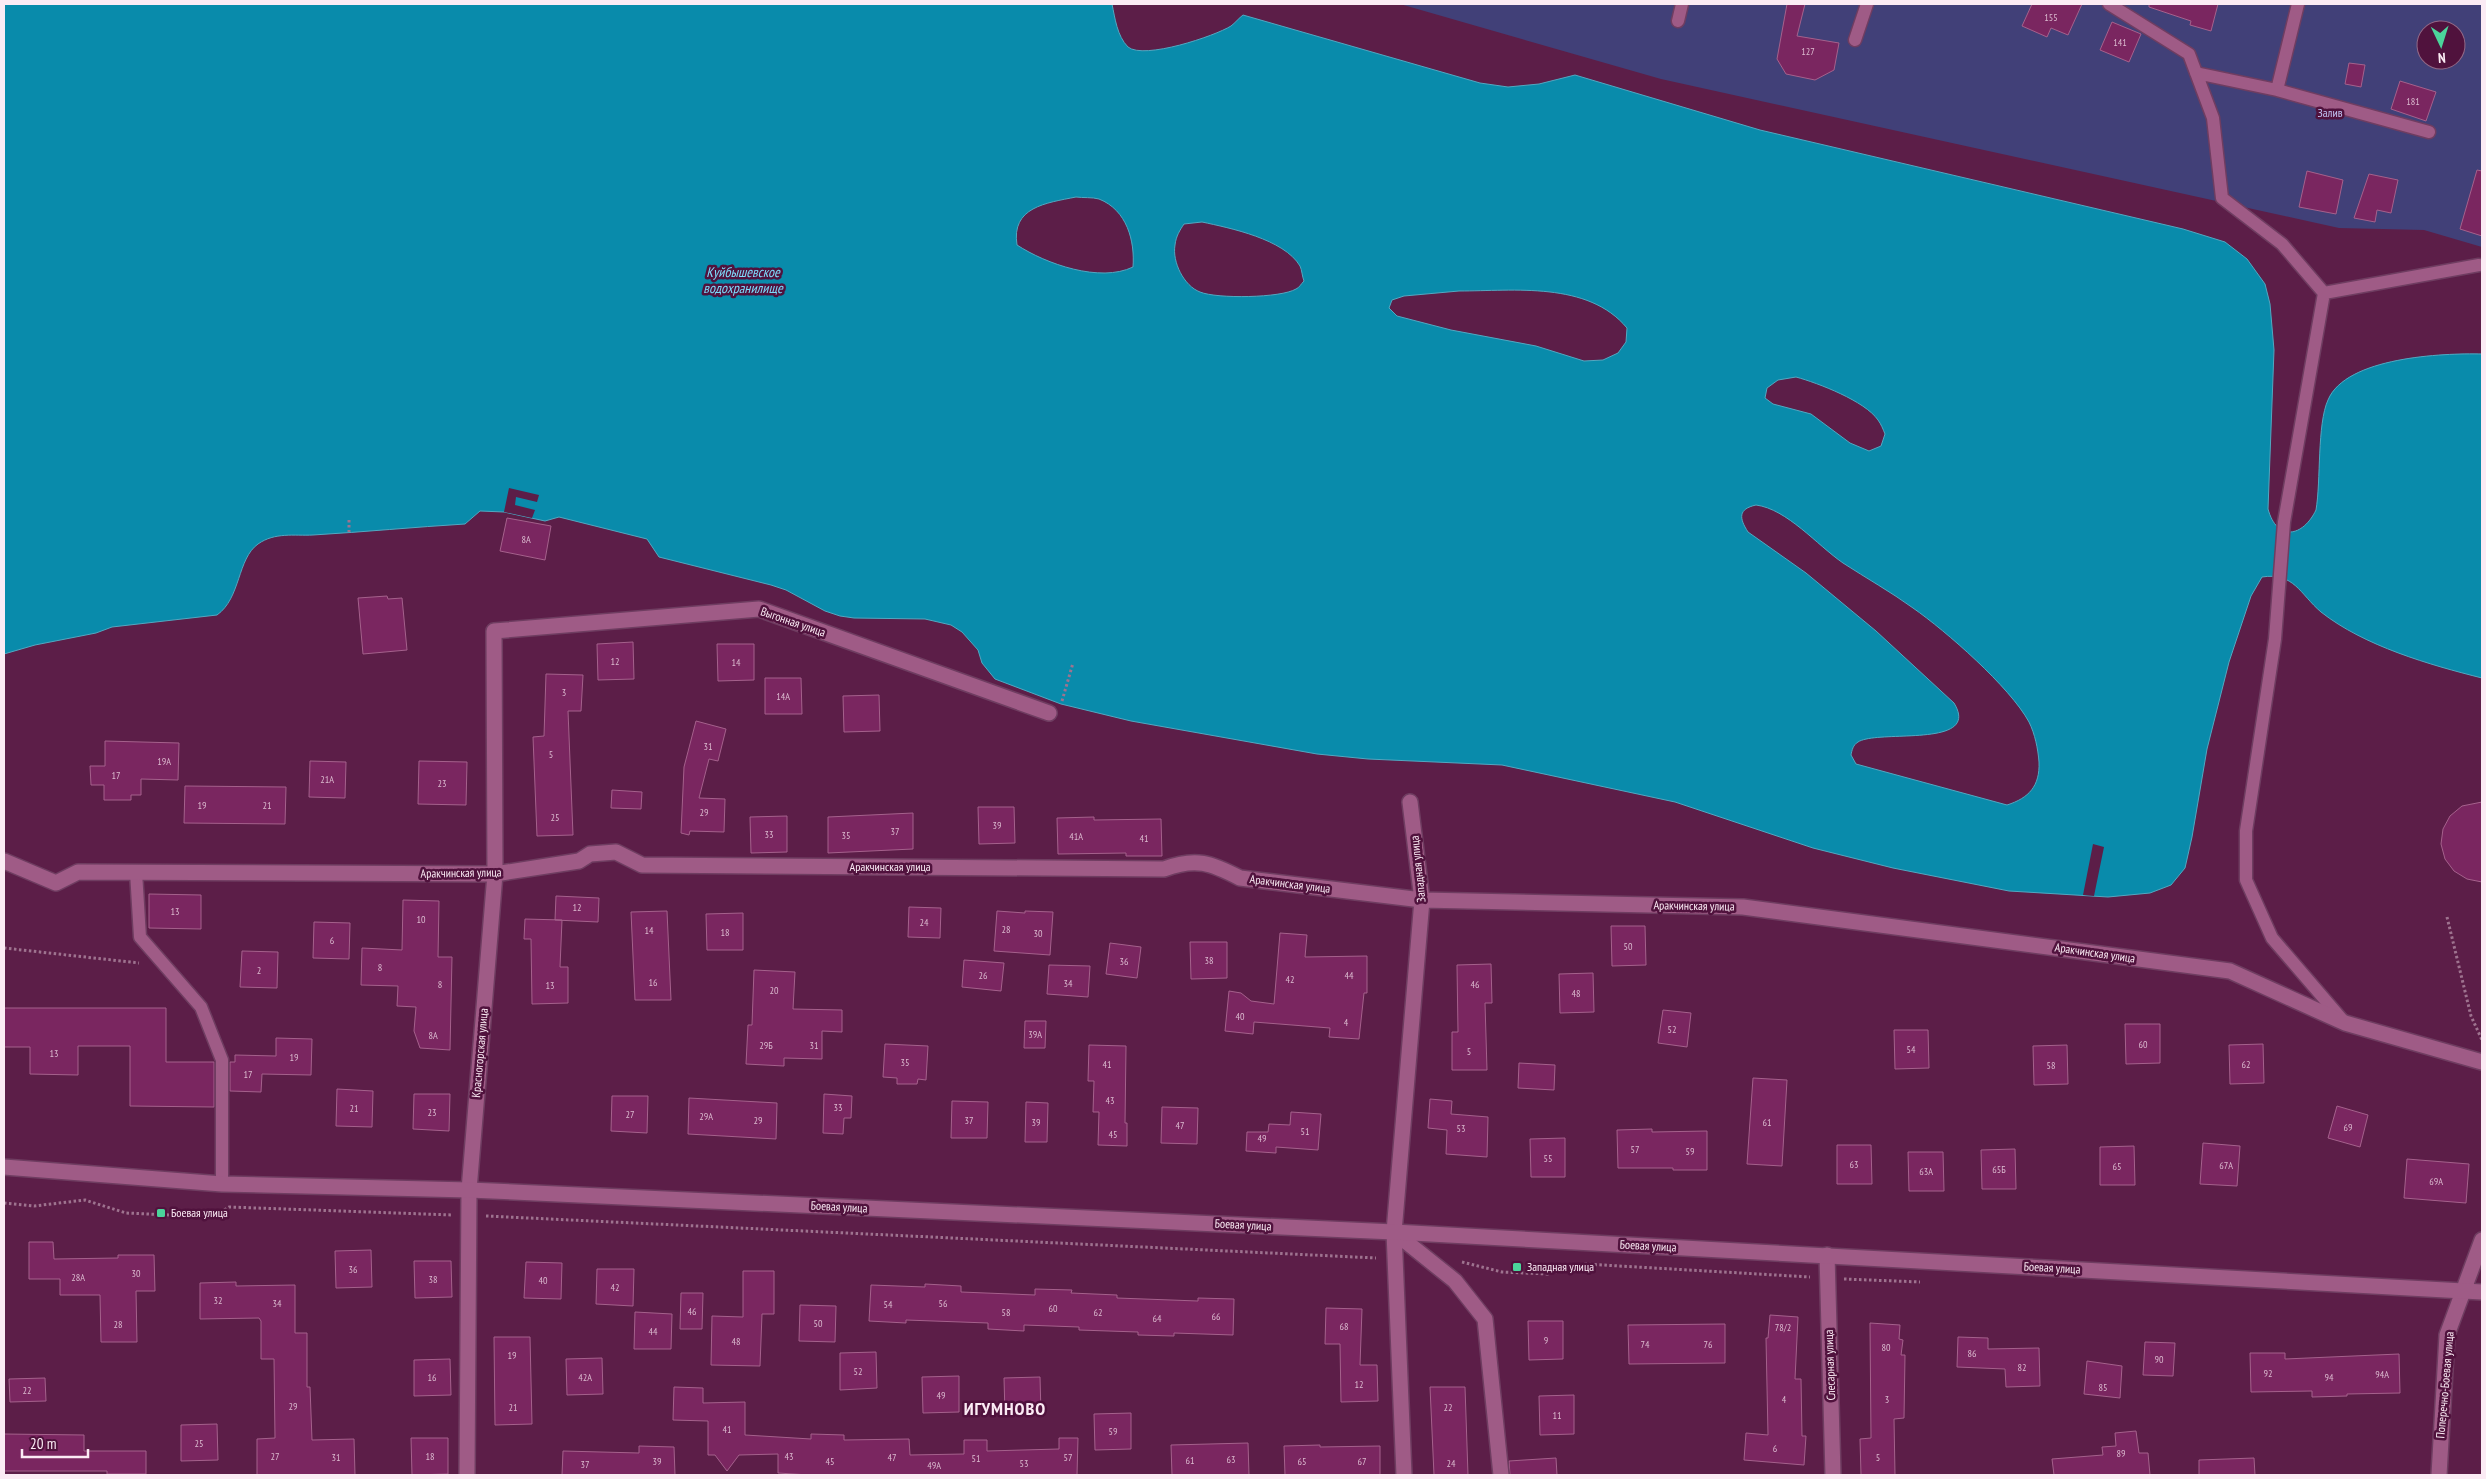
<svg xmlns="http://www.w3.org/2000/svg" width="2486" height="1479" font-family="'PT Sans Narrow',sans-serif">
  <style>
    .green { fill: #414078; fill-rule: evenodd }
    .water { fill: #098bab; stroke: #52a8c1; fill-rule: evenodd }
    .pier { fill: #5c1e48 }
    .building { fill: #7a2660; stroke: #a5618c }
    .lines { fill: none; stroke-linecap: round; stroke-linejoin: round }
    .lane-casing { stroke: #6f3d61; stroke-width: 15 }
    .street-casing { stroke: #6f3d61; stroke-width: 18 }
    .secondary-casing { stroke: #6f3d61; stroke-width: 18 }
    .path { stroke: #9e738f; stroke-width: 3; stroke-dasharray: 2.5 2.5; stroke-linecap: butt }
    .lane { stroke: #9f5b86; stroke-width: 12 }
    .street { stroke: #9f5b86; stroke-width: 15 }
    .secondary { stroke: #9f5b86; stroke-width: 15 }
    .poi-dot { fill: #4bd49b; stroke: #50123d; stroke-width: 2 }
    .labels { text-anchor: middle; stroke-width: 5; stroke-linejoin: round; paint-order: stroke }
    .number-label { font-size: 10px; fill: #dbbacf }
    .park-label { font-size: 12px; fill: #c1c4f3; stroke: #50123d }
    .street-label { font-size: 12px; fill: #fbebf4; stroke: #50123d }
    .poi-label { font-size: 12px; fill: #fbebf4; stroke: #50123d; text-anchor: start }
    .water-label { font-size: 14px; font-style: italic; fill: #7edbfb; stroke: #50123d }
    .district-label { font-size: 18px; font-weight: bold; letter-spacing: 1px; fill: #fbebf4; stroke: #50123d }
  </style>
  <rect width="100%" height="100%" fill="#5c1e48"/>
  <path class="green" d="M1400,4H2482V247L2424,230L2339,228L1661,79ZM2426,30H2456V60H2426Z"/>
  <path class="water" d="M4,4H1112C1115,18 1117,36 1128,47C1144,60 1215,36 1231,26C1235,23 1239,18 1243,15L1480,83L1508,87L1539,84L1575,75L1760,130L2183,229L2225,242L2247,259L2265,284L2270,304L2274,350L2268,509C2277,542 2303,537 2316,510C2321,481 2317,424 2328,400C2346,357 2443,353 2482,354V678C2430,665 2364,646 2321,612C2300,594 2294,572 2262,577L2251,596L2229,662L2207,749L2192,837L2185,868L2171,885L2150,893L2108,897L2009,891L1893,868L1813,848L1675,802L1502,765L1368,759L1317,754L1131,721L1061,704L995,679L982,663L978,650L962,632L951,625L925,619L854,618L840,616L825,611L786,590L771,585L659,557L647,539L559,517L545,521L504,512L480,511L465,524C415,527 364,532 313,535C294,536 275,532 258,544C237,559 241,598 217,615L112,627L96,633L35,645L4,654ZM1076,197C1083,198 1092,197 1099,199C1127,210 1135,241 1133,267C1100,283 1046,264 1017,245C1011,207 1046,203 1076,197ZM1202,222C1230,228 1284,239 1300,266C1302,270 1302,276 1304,281C1301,284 1299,288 1296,289C1281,298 1217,299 1200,292C1184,286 1172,262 1175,245C1176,236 1180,230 1184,224ZM1459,291C1514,291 1588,281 1627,328L1626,342L1618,353L1603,360L1584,361L1536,346L1451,330L1397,316L1389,308L1392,300L1404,296ZM1796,377C1818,383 1865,401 1878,420C1881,424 1883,429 1885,434L1881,446L1869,451L1850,443L1811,414L1773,404L1765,398L1767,388L1778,380ZM1756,505C1787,509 1817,545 1843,563C1866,578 1891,592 1913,608C1946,631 2010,687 2029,722C2035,734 2038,749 2039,762C2040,786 2029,798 2007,805L1856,764L1851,755C1852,750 1853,745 1858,742C1878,729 1982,749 1954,703L1876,631L1806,573L1748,532C1739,518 1738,509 1756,505Z"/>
  <path class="pier" d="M509,488L539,495L537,502L516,497L515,505L535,510L532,518L504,512Z
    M2093,844L2104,847L2094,896L2083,895Z"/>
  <path class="building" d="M1787,4H1805L1797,36L1839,43L1834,70L1815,80L1786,74L1777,59Z
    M2032,4H2082L2068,35L2051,28L2047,37L2022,26Z
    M2149,4H2218L2211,31L2190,25L2191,21L2149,7Z
    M2112,22L2141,34L2129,62L2100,50Z
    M2349,63L2365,65L2361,87L2345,84Z
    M2400,81L2436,92L2426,121L2391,109Z
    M2477,170L2482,171V236L2460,229Z
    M2307,171L2343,180L2336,214L2299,207Z
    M2369,174L2398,180L2391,213L2377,210L2375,222L2354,218Z
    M507,518L551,526L545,560L500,551Z
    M387,596L388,599L402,598L407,650L363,654L358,598Z
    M633,642L634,679L598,680L597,644Z
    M717,644H754V680L718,681Z
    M546,674L583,675L581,711H568L573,835L537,836L533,737L544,736Z
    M765,678H801L802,714H765Z
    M879,695L880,731L844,732L843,696Z
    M696,721L726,729L718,761L709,759L699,798L725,799L724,832L690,831L689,835L681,833L684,767Z
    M105,741L179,743L178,780L141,779V795H131V800H104V785H91L90,766H105Z
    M310,761L346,762L345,798L309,797Z
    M419,761L467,762L466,805L418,804Z
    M185,786L286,787L285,824L184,823Z
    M612,790L642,792L641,809L611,808Z
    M2482,802V882L2467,879L2454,871L2445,859L2441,844L2443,829L2450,816L2462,806Z
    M978,807H1014L1015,843L979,844Z
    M913,813V849L828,853V817Z
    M787,816V852L751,853L750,817Z
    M1094,817V820L1161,819L1162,856H1126V853L1058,854L1057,818Z
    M149,894L201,895V929L149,928Z
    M556,896L599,898L598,922L555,920Z
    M403,900L439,901L438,957H452L450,1050L420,1048L414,1031L416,1007L397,1006L398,986L361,985L362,948L402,950Z
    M909,907L941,908L940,938L908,937Z
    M667,911L671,1000H635L631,912Z
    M997,911L1025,913V911L1053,912L1050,955L994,951Z
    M743,913V950H707L706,914Z
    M525,919L562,920L560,967H568V1003L532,1004L531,939H524Z
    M314,922L350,923L349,959L313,958Z
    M1611,926H1645L1646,965L1612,966Z
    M1280,933L1307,935L1305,957L1367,956V993H1364L1359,1039L1329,1037L1330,1028L1254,1022L1253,1034L1225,1031L1229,991L1241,993L1251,1001L1274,1004Z
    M1190,942H1227V978L1191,979Z
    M1110,943L1141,947L1137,978L1106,974Z
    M242,951L278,952L277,988L240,987Z
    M964,960L1004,963L1001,991L962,987Z
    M1491,964L1492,1003H1485L1487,1070H1452V1032H1458L1457,965Z
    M1049,965L1090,966L1088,997L1047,994Z
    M754,970L795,972L793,1009L842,1010V1032L822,1031V1059L784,1058V1066L746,1064L748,1025H752Z
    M1593,973L1594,1012L1560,1013L1559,974Z
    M4,1008H166V1062H214V1107L130,1106V1046H78V1075L30,1074V1047H4Z
    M1663,1010L1691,1013L1687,1047L1658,1043Z
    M1025,1021H1046L1045,1048H1024Z
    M2125,1024H2160V1063L2126,1064Z
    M1894,1030H1928L1929,1068L1895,1069Z
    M276,1038L312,1039L311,1075L262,1074L261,1092L230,1091V1062H235V1055L276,1056Z
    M885,1044L928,1046L926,1080L918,1079L917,1084H897V1078L883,1077Z
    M2263,1044L2264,1083L2230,1084L2229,1045Z
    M1089,1045L1126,1046L1125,1123H1127V1146L1098,1145L1099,1112H1093L1094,1081H1088Z
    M2067,1045L2068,1084L2034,1085L2033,1046Z
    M1519,1063L1555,1065L1554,1090L1518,1088Z
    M1753,1078L1787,1080L1782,1166L1747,1164Z
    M337,1089L373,1091L372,1127L336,1126Z
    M414,1094H450L449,1131L413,1129Z
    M824,1094L852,1096L851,1118H844L843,1134L823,1133Z
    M612,1096H648L647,1133L611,1131Z
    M689,1098L777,1103L776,1139L688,1134Z
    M1430,1099L1452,1101L1451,1114L1488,1117L1487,1157L1446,1154L1447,1130L1428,1128Z
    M952,1101L988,1102L987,1138H951Z
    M1026,1102L1048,1103L1047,1142H1025Z
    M2337,1106L2368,1115L2360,1147L2328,1138Z
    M1162,1107L1198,1108L1197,1144L1161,1143Z
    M1291,1112L1321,1114L1318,1150L1276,1147V1153L1246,1151L1247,1132H1268L1269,1124L1290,1125Z
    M1652,1129V1132L1707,1131V1170H1673V1168H1618L1617,1130Z
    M1565,1138V1177H1531L1530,1139Z
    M2203,1143L2240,1146L2237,1186L2200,1184Z
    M1837,1145H1871L1872,1184H1837Z
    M2134,1146L2135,1185H2100V1147Z
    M2015,1149L2016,1189H1982L1981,1150Z
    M1908,1152H1943L1944,1191H1909Z
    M2407,1159L2469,1164L2466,1203L2404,1198Z
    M29,1242H53L54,1259L118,1258V1255H154L155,1291H136L137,1342H101L100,1295H60V1279H29Z
    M371,1250L372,1287L336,1288L335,1251Z
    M414,1261H451L452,1297L415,1298Z
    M526,1262L562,1263L561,1299L524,1298Z
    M597,1269H634L633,1306L596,1304Z
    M743,1271H774V1314H762L760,1366L711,1365L712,1316L743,1317Z
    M236,1282V1286L295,1285V1333H307V1387H310L312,1440L354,1439L355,1475H257V1439L275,1438L274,1359H261V1321L259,1318L200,1319V1283Z
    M925,1284L961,1286V1292L1035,1295V1289L1072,1290L1071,1293L1117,1295V1298L1198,1301V1298L1234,1299L1233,1335L1174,1333V1336L1138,1335V1332L1079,1330V1327L1024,1325V1331L988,1329V1323L906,1320V1323L869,1321L871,1285L925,1287Z
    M681,1293H703L702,1329H680Z
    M800,1305L836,1306L835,1342L799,1341Z
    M1326,1308L1362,1309L1360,1365H1377L1378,1401L1341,1402L1340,1344H1325Z
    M635,1312L672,1314L671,1349H634Z
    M1770,1315L1798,1317L1795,1379H1801L1802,1436H1806L1804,1465L1744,1460L1746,1433L1768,1435L1766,1338H1768Z
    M1528,1321H1563V1359L1529,1360Z
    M1870,1323L1900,1325L1899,1339L1903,1340L1901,1355H1905L1904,1418L1894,1419L1895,1475H1861L1860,1439L1871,1438Z
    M1725,1324V1363L1629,1364L1628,1325Z
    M494,1337H530L532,1424L495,1425Z
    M1958,1337L1988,1338V1349L2039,1348L2040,1386L2006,1387L2005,1369L1957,1367Z
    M2145,1342L2175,1343L2173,1376L2143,1375Z
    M876,1352L877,1388L840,1390V1353Z
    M2250,1353H2285V1359L2399,1354L2400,1393L2347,1394V1396L2312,1397V1391L2251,1392Z
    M602,1358L603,1394L567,1395L566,1359Z
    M450,1359L451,1395L414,1396V1360Z
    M2087,1361L2122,1366L2120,1398L2084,1394Z
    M959,1376V1412L923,1413L922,1377Z
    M1040,1377L1041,1414H1005L1004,1378Z
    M45,1378L46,1401L10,1402L9,1379Z
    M674,1387L703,1388V1403L745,1402V1435L811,1439V1434L844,1435V1440L909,1439L910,1455L964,1454V1440H987V1451L1059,1449V1438H1078L1077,1475H809L778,1473V1454L739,1455L727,1471L715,1455H708V1421L673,1420Z
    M1430,1387H1465L1468,1475H1434Z
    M1574,1395V1434L1540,1435L1539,1396Z
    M1131,1413V1449L1095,1450L1094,1414Z
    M217,1424L218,1460L181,1461V1425Z
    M2136,1431L2139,1453H2148L2150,1475H2054L2052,1459L2103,1455L2102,1447L2116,1446L2115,1433Z
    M4,1434L84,1435V1451H146V1474H107V1471H4Z
    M411,1438H448V1474L412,1475Z
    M1248,1443L1249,1475H1172L1171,1445Z
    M1320,1445V1447L1380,1446V1475H1285L1284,1446Z
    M639,1446L674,1447L675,1475H562L563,1451L639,1453Z
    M1556,1458L1557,1475H1510L1509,1461Z
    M2254,1458L2255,1475H2199V1460Z"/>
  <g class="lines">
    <defs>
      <path id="lane" d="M2109,4L2189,54L2213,118L2222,198L2282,244L2324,293L2284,522L2275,639L2246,831V880L2272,938L2345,1023
        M1678,21L1682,4
        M1855,40L1867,4
        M2196,73L2277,90L2429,132
        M2277,90L2298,4
        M2324,293L2479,265
        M136,872L140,937L201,1007L222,1060V1184"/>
      <path id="street" d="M4,861L56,883L78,872L495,874L579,861L590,854L616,852L642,865L1164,869C1196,857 1211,863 1240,878L1422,900L1743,907L2230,971L2345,1023L2482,1062
        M1394,1232L1455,1281L1485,1319L1501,1475
        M1827,1255L1833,1475
        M467,1475L469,1190L495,874L494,631L759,609L1049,713
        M1404,1475L1394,1232L1422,900L1410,802
        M2439,1475L2447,1335L2482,1240"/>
      <path id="secondary" d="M4,1167L222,1184L469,1190L1394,1232L2482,1292"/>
    </defs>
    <use href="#lane" class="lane-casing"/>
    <use href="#street" class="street-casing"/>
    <use href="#secondary" class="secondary-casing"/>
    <path class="path" d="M349,520V532
      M1062,701L1073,663
      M2447,917L2471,1016L2482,1040
      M4,948L139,963
      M4,1203L34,1206L85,1200L126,1213L213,1217L229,1207L452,1215
      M486,1216L1376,1258
      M1462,1262L1502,1272L1548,1274L1585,1264L1810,1277
      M1844,1279L1920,1282"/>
    <use href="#lane" class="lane"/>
    <use href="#street" class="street"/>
    <use href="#secondary" class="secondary"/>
  </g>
  <g class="poi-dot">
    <rect x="156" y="1208" width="10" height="10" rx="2.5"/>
    <rect x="1512" y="1262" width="10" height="10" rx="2.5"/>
  </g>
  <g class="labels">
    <g class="number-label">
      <text x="2051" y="21">155</text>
      <text x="2120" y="46">141</text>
      <text x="1808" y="55">127</text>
      <text x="2413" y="105">181</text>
      <text x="526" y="543">8А</text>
      <text x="615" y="665">12</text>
      <text x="736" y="666">14</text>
      <text x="564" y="696">3</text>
      <text x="783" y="700">14А</text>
      <text x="708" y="750">31</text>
      <text x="551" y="758">5</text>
      <text x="164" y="765">19А</text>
      <text x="116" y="779">17</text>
      <text x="327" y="783">21А</text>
      <text x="442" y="787">23</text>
      <text x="202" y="809">19</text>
      <text x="267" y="809">21</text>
      <text x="704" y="816">29</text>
      <text x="555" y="821">25</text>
      <text x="997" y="829">39</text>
      <text x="895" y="835">37</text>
      <text x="769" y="838">33</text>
      <text x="846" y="839">35</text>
      <text x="1076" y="840">41А</text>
      <text x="1144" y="842">41</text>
      <text x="577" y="911">12</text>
      <text x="175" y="915">13</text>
      <text x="421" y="923">10</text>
      <text x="924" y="926">24</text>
      <text x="1006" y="933">28</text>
      <text x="649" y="934">14</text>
      <text x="725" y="936">18</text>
      <text x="1038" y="937">30</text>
      <text x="332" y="944">6</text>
      <text x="1628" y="950">50</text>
      <text x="1209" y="964">38</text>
      <text x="1124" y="965">36</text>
      <text x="380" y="971">8</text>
      <text x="259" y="974">2</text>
      <text x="983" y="979">26</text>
      <text x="1349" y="979">44</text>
      <text x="1290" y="983">42</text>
      <text x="653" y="986">16</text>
      <text x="1068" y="987">34</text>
      <text x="440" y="988">8</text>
      <text x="1475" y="988">46</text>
      <text x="550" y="989">13</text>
      <text x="774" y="994">20</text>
      <text x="1576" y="997">48</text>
      <text x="1240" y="1020">40</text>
      <text x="1346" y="1026">4</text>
      <text x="1672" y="1033">52</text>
      <text x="1035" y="1038">39А</text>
      <text x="433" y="1039">8А</text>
      <text x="2143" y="1048">60</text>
      <text x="766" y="1049">29Б</text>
      <text x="814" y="1049">31</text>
      <text x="1911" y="1053">54</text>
      <text x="1469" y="1055">5</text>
      <text x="54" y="1057">13</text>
      <text x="294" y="1061">19</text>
      <text x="905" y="1066">35</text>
      <text x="1107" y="1068">41</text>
      <text x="2246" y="1068">62</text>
      <text x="2051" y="1069">58</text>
      <text x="248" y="1078">17</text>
      <text x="1110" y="1104">43</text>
      <text x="838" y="1111">33</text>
      <text x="354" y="1112">21</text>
      <text x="432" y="1116">23</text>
      <text x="630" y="1118">27</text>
      <text x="706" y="1120">29А</text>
      <text x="758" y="1124">29</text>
      <text x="969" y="1124">37</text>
      <text x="1036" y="1126">39</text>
      <text x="1767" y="1126">61</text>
      <text x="1180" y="1129">47</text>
      <text x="2348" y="1131">69</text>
      <text x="1461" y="1132">53</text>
      <text x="1305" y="1135">51</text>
      <text x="1113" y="1138">45</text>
      <text x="1262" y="1142">49</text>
      <text x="1635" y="1153">57</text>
      <text x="1690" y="1155">59</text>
      <text x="1548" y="1162">55</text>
      <text x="1854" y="1168">63</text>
      <text x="2226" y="1169">67А</text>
      <text x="2117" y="1170">65</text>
      <text x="1999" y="1173">65Б</text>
      <text x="1926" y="1175">63А</text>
      <text x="2436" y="1185">69А</text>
      <text x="353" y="1273">36</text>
      <text x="136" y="1277">30</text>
      <text x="78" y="1281">28А</text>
      <text x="433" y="1283">38</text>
      <text x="543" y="1284">40</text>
      <text x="615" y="1291">42</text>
      <text x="218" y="1304">32</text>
      <text x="277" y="1307">34</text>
      <text x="943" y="1307">56</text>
      <text x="888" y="1308">54</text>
      <text x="1053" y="1312">60</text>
      <text x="692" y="1315">46</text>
      <text x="1006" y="1316">58</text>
      <text x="1098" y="1316">62</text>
      <text x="1216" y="1320">66</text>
      <text x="1157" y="1322">64</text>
      <text x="818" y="1327">50</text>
      <text x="118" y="1328">28</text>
      <text x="1344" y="1330">68</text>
      <text x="1783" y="1331">78/2</text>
      <text x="653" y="1335">44</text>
      <text x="1546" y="1344">9</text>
      <text x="736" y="1345">48</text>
      <text x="1645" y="1348">74</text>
      <text x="1708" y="1348">76</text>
      <text x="1886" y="1351">80</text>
      <text x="1972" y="1357">86</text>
      <text x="512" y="1359">19</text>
      <text x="2159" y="1363">90</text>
      <text x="2022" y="1371">82</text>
      <text x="858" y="1375">52</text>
      <text x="2268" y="1377">92</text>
      <text x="2382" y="1378">94А</text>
      <text x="432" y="1381">16</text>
      <text x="585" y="1381">42А</text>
      <text x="2329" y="1381">94</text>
      <text x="1359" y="1388">12</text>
      <text x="2103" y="1391">85</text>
      <text x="27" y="1394">22</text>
      <text x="941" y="1399">49</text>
      <text x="1784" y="1403">4</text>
      <text x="1887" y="1403">3</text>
      <text x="293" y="1410">29</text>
      <text x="513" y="1411">21</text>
      <text x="1448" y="1411">22</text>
      <text x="1557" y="1419">11</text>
      <text x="727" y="1433">41</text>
      <text x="1113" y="1435">59</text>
      <text x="199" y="1447">25</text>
      <text x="1775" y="1452">6</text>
      <text x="2121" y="1457">89</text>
      <text x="275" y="1460">27</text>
      <text x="430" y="1460">18</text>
      <text x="789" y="1460">43</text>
      <text x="336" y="1461">31</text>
      <text x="892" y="1461">47</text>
      <text x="1068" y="1461">57</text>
      <text x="1878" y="1461">5</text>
      <text x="976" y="1462">51</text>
      <text x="1231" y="1463">63</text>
      <text x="1190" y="1464">61</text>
      <text x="657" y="1465">39</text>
      <text x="830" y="1465">45</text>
      <text x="1302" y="1465">65</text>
      <text x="1362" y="1465">67</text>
      <text x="1024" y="1467">53</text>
      <text x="1451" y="1467">24</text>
      <text x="585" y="1468">37</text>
      <text x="934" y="1469">49А</text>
    </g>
    <g class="park-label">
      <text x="2330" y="117">Залив</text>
    </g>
    <g class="street-label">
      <text transform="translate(793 622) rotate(19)" y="4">Выгонная улица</text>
      <text x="890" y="871">Аракчинская улица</text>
      <text transform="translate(1418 869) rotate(-96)" y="4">Западная улица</text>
      <text transform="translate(461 873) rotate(-1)" y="4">Аракчинская улица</text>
      <text transform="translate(1290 884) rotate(7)" y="4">Аракчинская улица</text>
      <text transform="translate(1694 906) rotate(1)" y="4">Аракчинская улица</text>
      <text transform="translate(2095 953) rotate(8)" y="4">Аракчинская улица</text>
      <text transform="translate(480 1053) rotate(-85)" y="4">Красногорская улица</text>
      <text transform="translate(839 1207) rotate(3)" y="4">Боевая улица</text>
      <text transform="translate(1243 1225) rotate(3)" y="4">Боевая улица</text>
      <text transform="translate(1648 1246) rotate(3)" y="4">Боевая улица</text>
      <text transform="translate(2052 1268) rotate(3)" y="4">Боевая улица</text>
      <text transform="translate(1830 1365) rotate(-92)" y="4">Слесарная улица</text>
      <text transform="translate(2445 1385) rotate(-85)" y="4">Поперечно-Боевая улица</text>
    </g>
    <g class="poi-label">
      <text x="171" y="1217">Боевая улица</text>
      <text x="1527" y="1271">Западная улица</text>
    </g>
    <g class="water-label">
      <text x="743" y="277">Куйбышевское<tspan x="743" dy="16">водохранилище</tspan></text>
    </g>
    <g class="district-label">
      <text x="1005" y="1415">ИГУМНОВО</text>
    </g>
  </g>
  <rect width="2486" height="1479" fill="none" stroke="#fbebf4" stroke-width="10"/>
  <g transform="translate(2441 45) rotate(176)"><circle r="24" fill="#50123d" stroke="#946986"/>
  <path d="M0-4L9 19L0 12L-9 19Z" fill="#4bd49b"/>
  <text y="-8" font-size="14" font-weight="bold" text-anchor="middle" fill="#fbebf4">N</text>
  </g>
  <path d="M22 1449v8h66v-8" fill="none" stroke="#fbebf4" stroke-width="2.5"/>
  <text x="30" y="1449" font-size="15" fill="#fbebf4" stroke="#50123d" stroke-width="4" paint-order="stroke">20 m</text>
</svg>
